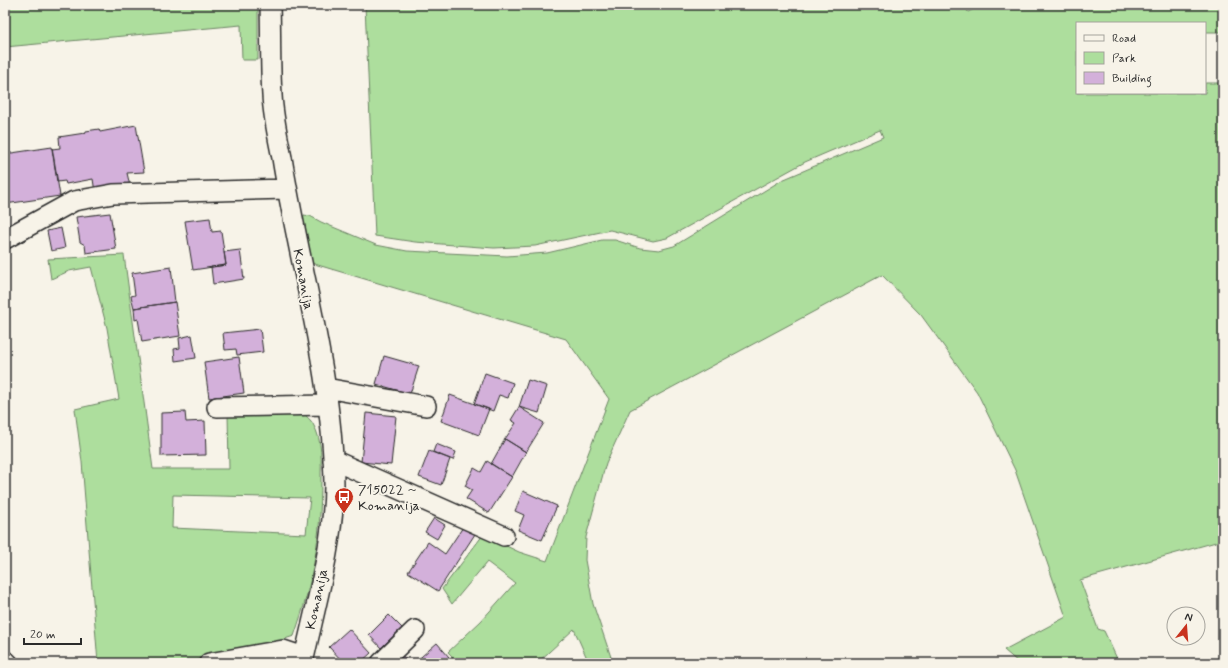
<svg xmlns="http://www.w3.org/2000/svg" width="1228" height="668" font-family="Mynerve,sans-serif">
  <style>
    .green { fill: #adde9d; stroke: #6c8464; fill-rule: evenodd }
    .building { fill: #d3b0da; stroke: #2b2b2b }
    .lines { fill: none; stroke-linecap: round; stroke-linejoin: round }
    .minor-casing { stroke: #2b2b2b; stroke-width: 22 }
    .minor { stroke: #f7f3e8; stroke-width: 19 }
    .labels { text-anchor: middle; stroke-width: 4; stroke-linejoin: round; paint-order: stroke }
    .street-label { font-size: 14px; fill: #2b2b2b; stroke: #f7f3e8 }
    .poi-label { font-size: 14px; fill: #2b2b2b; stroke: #f7f3e8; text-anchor: start }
  </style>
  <rect width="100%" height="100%" fill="#f7f3e8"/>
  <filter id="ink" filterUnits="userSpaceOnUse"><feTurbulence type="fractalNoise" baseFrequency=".025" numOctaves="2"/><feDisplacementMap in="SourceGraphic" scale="8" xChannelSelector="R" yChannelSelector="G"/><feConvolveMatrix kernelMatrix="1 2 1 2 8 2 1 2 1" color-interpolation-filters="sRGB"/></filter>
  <g filter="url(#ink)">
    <path class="green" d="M5,5H258V60H242L241,25L5,47Z
      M365,5H967L965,6L968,12L982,5H1223V32H1205V23H1077V93H1205V83H1223V540L1080,580L1098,629L1104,631L1119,663H1019L1004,650L1066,617L1015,470L977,392L921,315L882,275L630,410L606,463L586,537L585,560L593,604L613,663H589L574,629L537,663H446L453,657L448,652L481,621L515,583L487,562L452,604L442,589L483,535L519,552L547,561L609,399L566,339L311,263L303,221L304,215L310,216L321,222L376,245L407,251L507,256L547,253L602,240H615L640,248L659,250L674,246L782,180L883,137L880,130L805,162L667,238L653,241L610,230L535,246L494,248L415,242L375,236Z
      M124,255L153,469H229L228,413H303C306,416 311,420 313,424C323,441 321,461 321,480C321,538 313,582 294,636L260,647L188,663H98L82,462L75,409L119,399L107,328L91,267L69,271L51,279L48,259ZM173,495L310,498L306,534L172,528Z"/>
    <path class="building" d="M136,125L144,172L127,173L130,186L95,192L93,179L66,184L65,181L57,182L52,149L60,148L59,137L85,133V134L86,131L99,129L100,132Z
      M52,147L60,196L5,204V154Z
      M110,213L116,249L86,253L85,245L80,242L76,217Z
      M210,218L212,232L221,231L226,265L193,270L185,221Z
      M61,228L65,248L51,251L47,231Z
      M240,250L244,279L213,284L211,267L226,265L224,252Z
      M171,267L175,302L134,308L131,296L135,295L132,273Z
      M175,302L180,336L142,342L138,319L135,320L134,308Z
      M260,329L263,352L237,355L236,349L225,350L223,333Z
      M192,335L196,358L175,361L174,349L180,348L179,338Z
      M384,356L419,366L410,394L376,384Z
      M239,357L244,393L209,398L204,362Z
      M485,373L513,383L508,398L499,395L493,411L474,404Z
      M528,380L547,386L539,413L519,407Z
      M450,395L489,409L479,435L441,421Z
      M519,407L544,423L526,452L505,439L516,423L511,420Z
      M185,412L186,422L205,421L206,455L161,456V413Z
      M366,413L396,416L391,465L361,462Z
      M505,439L526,452L512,477L491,464Z
      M436,444L456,452L453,460L433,452Z
      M429,451L450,459L441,485L419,477Z
      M487,461L512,477L489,513L466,499L472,490L465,486L474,468L481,472Z
      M523,491L557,506L542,540L518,530L524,515L515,511Z
      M434,518L445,525L437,539L425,532Z
      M463,527L475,534L438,591L408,572L428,542L445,554Z
      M389,615L402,628L381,648L369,635Z
      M349,629L371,653L360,663H344L329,647Z
      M437,643L449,657L442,663H414Z
      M400,653L409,663H389Z"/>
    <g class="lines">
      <defs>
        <path id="minor" d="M270,5C271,35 270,66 272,95C273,116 278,138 282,158C299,265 333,377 334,485C334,542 315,607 303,663
          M5,239L74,201L113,194L287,189
          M326,388L426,406
          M217,407L327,405
          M333,460L504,536
          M5,661L8,663
          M209,663L283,650L304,657
          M381,663L415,630"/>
      </defs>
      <use href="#minor" class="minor-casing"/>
      <use href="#minor" class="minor"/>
    </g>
  </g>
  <defs>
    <symbol id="bus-pin" viewBox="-11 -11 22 30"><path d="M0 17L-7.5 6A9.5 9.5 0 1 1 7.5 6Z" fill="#c8321e" stroke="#f7f3e8"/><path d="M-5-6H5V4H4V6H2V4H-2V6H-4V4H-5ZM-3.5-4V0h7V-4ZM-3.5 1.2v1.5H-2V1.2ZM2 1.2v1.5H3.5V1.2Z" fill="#fff"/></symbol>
  </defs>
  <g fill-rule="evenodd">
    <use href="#bus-pin" x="333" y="486" width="22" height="30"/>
  </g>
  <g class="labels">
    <g class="street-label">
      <text transform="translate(304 279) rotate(79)" y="5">Komanija</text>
      <text transform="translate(316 599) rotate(-78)" y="5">Komanija</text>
    </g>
    <g class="poi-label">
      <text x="358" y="494">715022 ~<tspan x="358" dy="16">Komanija</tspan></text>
    </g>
  </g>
  <rect width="1228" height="668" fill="none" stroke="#f7f3e8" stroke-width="20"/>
  <rect x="10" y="10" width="1208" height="648" fill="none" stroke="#2b2b2b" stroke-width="1.5" filter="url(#ink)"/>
  <rect x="1076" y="22" width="130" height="72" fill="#f7f3e8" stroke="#a5a39c"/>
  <rect x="1084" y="35" width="20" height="6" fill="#f7f3e8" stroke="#a5a39c"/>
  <text x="1112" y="42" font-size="12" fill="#2b2b2b">Road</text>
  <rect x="1084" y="52" width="20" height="12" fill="#adde9d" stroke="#a5a39c"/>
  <text x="1112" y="62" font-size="12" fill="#2b2b2b">Park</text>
  <rect x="1084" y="72" width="20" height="12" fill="#d3b0da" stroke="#a5a39c"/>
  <text x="1112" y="82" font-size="12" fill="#2b2b2b">Building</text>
  <g transform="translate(1186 626) rotate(17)"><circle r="19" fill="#f7f3e8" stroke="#a5a39c"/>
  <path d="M0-3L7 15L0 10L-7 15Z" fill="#c8321e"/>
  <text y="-6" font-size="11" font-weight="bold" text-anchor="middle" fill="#2b2b2b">N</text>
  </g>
  <path d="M24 638v6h57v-6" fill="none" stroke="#2b2b2b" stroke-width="2"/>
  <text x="30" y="638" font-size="12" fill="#2b2b2b" stroke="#f7f3e8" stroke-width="3" paint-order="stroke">20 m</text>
</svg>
